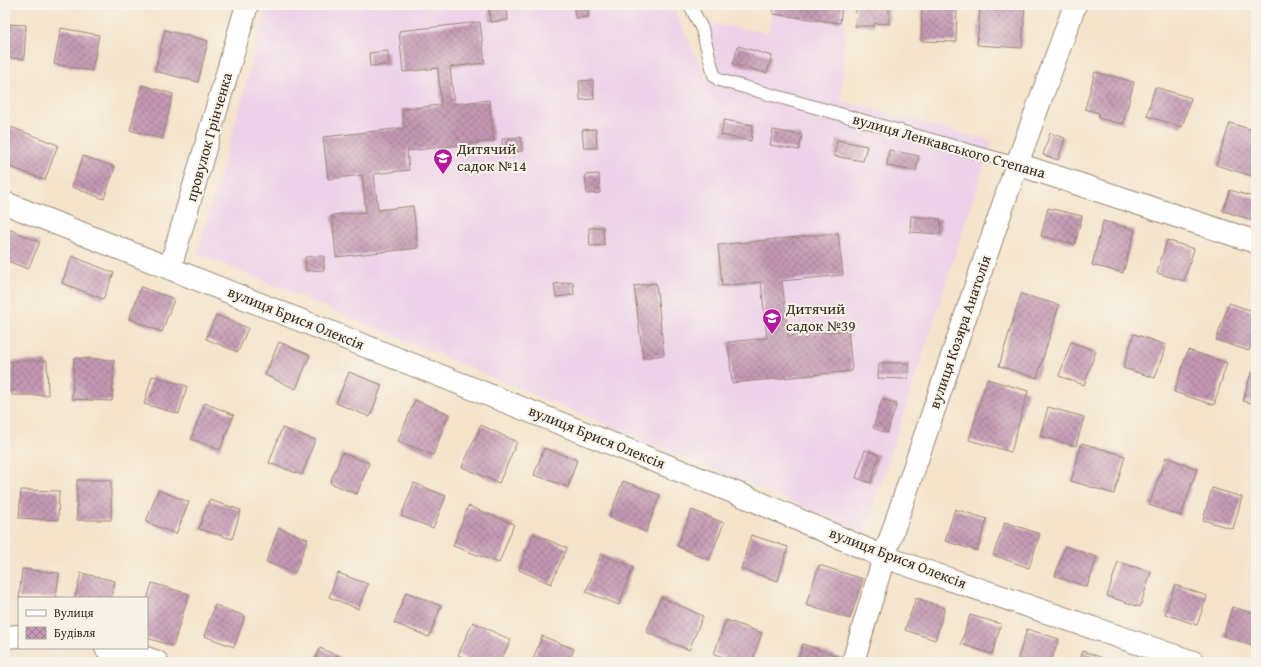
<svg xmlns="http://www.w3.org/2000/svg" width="1261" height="667" font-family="'Gentium Book Plus',serif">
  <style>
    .built { fill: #edd1e9 }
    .building { fill: url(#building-cross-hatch) }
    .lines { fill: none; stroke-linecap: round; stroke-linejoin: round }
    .service-casing { stroke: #988674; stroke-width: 14 }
    .minor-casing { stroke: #988674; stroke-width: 24 }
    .service { stroke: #fff; stroke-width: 12 }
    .minor { stroke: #fff; stroke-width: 22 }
    .labels { text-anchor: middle; stroke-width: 4; stroke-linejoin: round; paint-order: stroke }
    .street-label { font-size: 15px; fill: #3b2a1e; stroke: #f7f3e8 }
    .poi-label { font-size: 15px; fill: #3b2a1e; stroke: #f7f3e8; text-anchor: start }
  </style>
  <defs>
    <pattern id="building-cross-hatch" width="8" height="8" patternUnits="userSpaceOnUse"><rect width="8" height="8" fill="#c498b4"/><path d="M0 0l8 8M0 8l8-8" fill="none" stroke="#a07c92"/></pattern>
  </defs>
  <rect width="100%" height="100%" fill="#f7f3e8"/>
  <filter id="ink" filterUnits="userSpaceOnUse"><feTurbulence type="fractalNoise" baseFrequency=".025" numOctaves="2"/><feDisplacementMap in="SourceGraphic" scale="8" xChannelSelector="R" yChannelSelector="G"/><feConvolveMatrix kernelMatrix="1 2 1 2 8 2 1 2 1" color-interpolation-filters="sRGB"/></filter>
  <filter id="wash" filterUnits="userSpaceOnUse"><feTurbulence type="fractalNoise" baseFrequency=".012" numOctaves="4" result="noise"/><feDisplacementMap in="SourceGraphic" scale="16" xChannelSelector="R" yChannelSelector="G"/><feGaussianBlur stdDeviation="0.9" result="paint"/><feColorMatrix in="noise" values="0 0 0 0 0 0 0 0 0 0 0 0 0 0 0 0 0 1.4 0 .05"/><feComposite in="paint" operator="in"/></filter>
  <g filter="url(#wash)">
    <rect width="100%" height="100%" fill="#f4e3ca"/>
    <path class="built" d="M266,5H672L708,82L719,68L707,23L768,33L772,5H846L841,101L992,141L865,532L599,422L197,253L241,103Z"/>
    <g id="blocks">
      <path class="building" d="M574,5H588V17L575,18Z
        M774,5H842L840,23L773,14Z
        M856,5H889V24L874,23V26H855Z
        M922,5H957L956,42L921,41Z
        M999,5H1025L1022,48L977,45L980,9L998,11Z
        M507,7L508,20L490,22L489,9Z
        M480,22L485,63L450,67L454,104L489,100L494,141L407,151L409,170L374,174L378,210L413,206L418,248L336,257L332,215L366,212L362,175L328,179L323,137L404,128L402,109L441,105L438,68L403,72L399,31Z
        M5,24L26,25L24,59L5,58Z
        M61,28L99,35L92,71L54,64Z
        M165,30L208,41L198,82L155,71Z
        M738,46L772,56L767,73L733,64Z
        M388,51L389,65L370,66L369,53Z
        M1095,72L1134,82L1123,124L1098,118L1099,113L1085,109Z
        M593,80L594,99L580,100L579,81Z
        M142,85L173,94L162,139L130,130Z
        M1155,87L1191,98L1182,127L1147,116Z
        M724,120L753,125L751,141L721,135Z
        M1230,123L1256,131L1255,177L1216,165Z
        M8,126L58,145L45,180L5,165V134Z
        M596,129L597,148H584L582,130Z
        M773,130L802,135L799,150L770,145Z
        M1050,133L1065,138L1058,160L1043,155Z
        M521,137L522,151L503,153L502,139Z
        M837,140L867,146L863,161L834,156Z
        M889,150L919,156L916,171L887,166Z
        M83,156L115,167L104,199L72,187Z
        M599,174L600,193L587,194L585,175Z
        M1230,190L1256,198V221L1223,211Z
        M1048,208L1082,216L1075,244L1041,236Z
        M911,216L941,219L940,234L910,232Z
        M1103,221L1135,230L1123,273L1092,265Z
        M603,227L604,245L590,246L589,228Z
        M6,228L40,242L28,269L5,260Z
        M838,233L843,275L782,281L785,308L788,336L848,330L852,371L732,383L728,342L767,338L761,282L722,286L718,245Z
        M1167,240L1194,249L1184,281L1157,273Z
        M72,256L114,273L103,299L62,283Z
        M324,256V270L306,271L305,257Z
        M573,282L574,295L556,297L554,284Z
        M656,283L664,355L643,358L634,286Z
        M141,287L174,299L162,332L129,319Z
        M1021,294L1059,305L1037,378L999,366Z
        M1229,303L1256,312V330L1249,351L1216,340Z
        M216,315L248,328L238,352L206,339Z
        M1134,334L1166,345L1155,378L1123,368Z
        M279,342L310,355L296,389L265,375Z
        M1071,342L1096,351L1084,385L1059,376Z
        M1188,350L1227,363L1214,405L1174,392Z
        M74,358L114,360L112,401L72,399Z
        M12,361H47L48,395H12Z
        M879,363H909L908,379L878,378Z
        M349,372L382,385L370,417L336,403Z
        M1251,373L1256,374V404L1243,401Z
        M152,376L187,386L179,414L144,404Z
        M987,379L1028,391L1011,452L969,440Z
        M882,399L897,404L887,433L873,428Z
        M415,400L449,414L433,455L398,441Z
        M205,403L234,415L220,450L191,439Z
        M1048,407L1084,417L1076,446L1040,436Z
        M481,425L517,442L499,483L462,467Z
        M282,428L315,440L302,475L269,463Z
        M1082,443L1125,456L1114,494L1071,481Z
        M544,448L577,460L568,487L534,475Z
        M865,450L879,455L871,483L856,478Z
        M342,453L369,463L357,494L330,483Z
        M1166,457L1197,469L1181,516L1149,505Z
        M77,480H111V520H77Z
        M623,481L660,495L646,532L609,517Z
        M414,483L446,496L433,528L401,516Z
        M1212,488L1242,497L1233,529L1203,520Z
        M21,490L59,491L58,520L19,518Z
        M158,490L189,502L176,534L146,522Z
        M209,500L241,510L232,539L199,529Z
        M468,506L514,524L499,563L453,546Z
        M955,509L987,519L977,551L945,541Z
        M692,510L724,523L709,560L677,546Z
        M1005,522L1040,534L1029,568L993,555Z
        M279,528L308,539L295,573L266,562Z
        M534,534L567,548L551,584L519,570Z
        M751,535L788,547L778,581L741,569Z
        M1065,546L1097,557L1087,587L1055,576Z
        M601,554L633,567L619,605L586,592Z
        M1118,562L1151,572L1140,607L1107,596Z
        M819,565L863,579L850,619L806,605Z
        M22,569L59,573L56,598H19Z
        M81,573L115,581L111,598H75Z
        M338,573L368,584L358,609L329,597Z
        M152,583L189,594L173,646L147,638V600Z
        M1175,585L1207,596L1197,625L1165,614Z
        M406,592L441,606L429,637L394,623Z
        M661,597L703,616L689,650L646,632Z
        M916,598L945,608L935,640L905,630Z
        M215,605L245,616L234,647L204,636Z
        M1232,607L1256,614V643L1255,646L1223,636Z
        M970,615L1001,624L992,654L961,644Z
        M726,620L762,633L752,662H738L714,654Z
        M473,622L511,640L500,662H473L458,655Z
        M1027,629L1059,639L1051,662H1017Z
        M542,636L574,649L569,662H532Z
        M803,644L842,658L840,662H797Z
        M320,648L351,662H314Z
        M1083,651L1114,662H1079Z"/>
    </g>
  </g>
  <g filter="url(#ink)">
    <use href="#blocks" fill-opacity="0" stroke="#988674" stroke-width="1"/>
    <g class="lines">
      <defs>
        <path id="service" d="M690,5L702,29L714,75L719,80L1017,164"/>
        <path id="minor" d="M1017,164L1256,242
          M5,203L751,499L884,557L1193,662
          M170,268L247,5
          M5,637L19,636
          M106,648L127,651L157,662
          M853,662L884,557L1017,164L1075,5"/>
      </defs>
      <use href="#service" class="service-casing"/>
      <use href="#minor" class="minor-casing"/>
      <use href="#service" class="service"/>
      <use href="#minor" class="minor"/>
    </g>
  </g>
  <defs>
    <symbol id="school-pin" viewBox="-11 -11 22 30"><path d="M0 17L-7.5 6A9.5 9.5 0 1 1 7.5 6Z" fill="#b5179e" stroke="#f7f3e8"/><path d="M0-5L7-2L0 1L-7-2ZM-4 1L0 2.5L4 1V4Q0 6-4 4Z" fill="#fff"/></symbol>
  </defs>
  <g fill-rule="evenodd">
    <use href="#school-pin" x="432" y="147" width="22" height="30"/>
    <use href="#school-pin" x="761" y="307" width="22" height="30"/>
  </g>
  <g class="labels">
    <g class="street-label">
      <text transform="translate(209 137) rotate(-74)" y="5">провулок Грінченка</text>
      <text transform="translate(949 146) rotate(16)" y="5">вулиця Ленкавського Степана</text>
      <text transform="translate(296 318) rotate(22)" y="5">вулиця Брися Олексія</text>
      <text transform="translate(960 332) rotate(-71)" y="5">вулиця Козяра Анатолія</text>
      <text transform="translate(597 437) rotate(22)" y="5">вулиця Брися Олексія</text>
      <text transform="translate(898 558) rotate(21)" y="5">вулиця Брися Олексія</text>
    </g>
    <g class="poi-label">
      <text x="457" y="154">Дитячий<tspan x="457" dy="17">садок №14</tspan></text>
      <text x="786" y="314">Дитячий<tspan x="786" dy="17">садок №39</tspan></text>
    </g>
  </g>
  <rect width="1261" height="667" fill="none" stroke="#f7f3e8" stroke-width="20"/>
  <rect x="18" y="597" width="130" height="52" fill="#f7f3e8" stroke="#aca397"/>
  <rect x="26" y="610" width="20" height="6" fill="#ffffff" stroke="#aca397"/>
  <text x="54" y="617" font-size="12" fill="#3b2a1e">Вулиця</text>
  <rect x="26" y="627" width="20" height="12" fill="url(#building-cross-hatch)" stroke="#aca397"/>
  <text x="54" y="637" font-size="12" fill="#3b2a1e">Будівля</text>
</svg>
